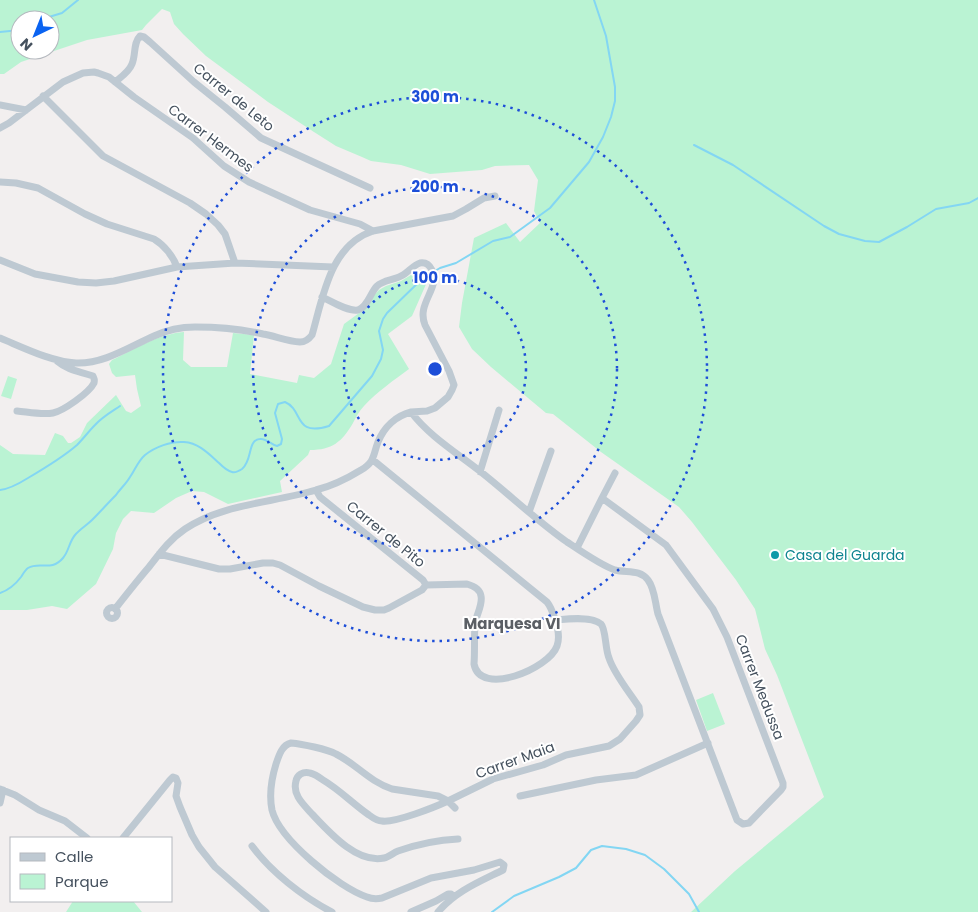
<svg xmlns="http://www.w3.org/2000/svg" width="978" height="912" font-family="Poppins,sans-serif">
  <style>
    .green { fill: #baf3d3; fill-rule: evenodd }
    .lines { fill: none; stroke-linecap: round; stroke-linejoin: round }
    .stream { stroke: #83d6f3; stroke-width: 2 }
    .minor { stroke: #bec9d2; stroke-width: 7 }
    .ring { fill: none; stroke: #1d4ed8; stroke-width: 2.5; stroke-dasharray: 2.5 5 }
    .culture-dot { fill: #0f9aa8; stroke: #fff; stroke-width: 2 }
    .labels { text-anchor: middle; stroke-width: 4; stroke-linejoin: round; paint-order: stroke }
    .street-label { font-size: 14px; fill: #45515e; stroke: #fff }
    .culture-label { font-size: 14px; fill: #0d838f; stroke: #fff; text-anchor: start }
    .neighbourhood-label { font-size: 15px; font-weight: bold; fill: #5b5f65; stroke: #fff }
    .centre { fill: #1d4ed8; stroke: #fff; stroke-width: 2.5 }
    .ring-label { font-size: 15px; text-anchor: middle; font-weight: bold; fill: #1d4ed8; stroke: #fff; stroke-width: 4; stroke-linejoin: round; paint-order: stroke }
  </style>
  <rect width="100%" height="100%" fill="#f2efef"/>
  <path class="green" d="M0,0H978V912H691L735,871L824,797L777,675L765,649L755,609L736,580L692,522L679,507L601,452L553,414L546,413L491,367L472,349L459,327L462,303L474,238L506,223L520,242L540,223L534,211L538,180L529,165L495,166L482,170L430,174L401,165L371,161L362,157L336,146L314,132L268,102L229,73L206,56L183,34L174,24L170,12L162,9L146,25L142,30L87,40L21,62L4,74H0ZM20,20H50V50H20Z
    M416,272L423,274L427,282L412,316L388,334L409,369C394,380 377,392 364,406C359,411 356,417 353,423C342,442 332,450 310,450L308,455L280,481L282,492L228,504L204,492L192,491L176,498L154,513L131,511L123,519L116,533L113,549L96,584L67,609L52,606L27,610H0V445L13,454L45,455L55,433L63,436L68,443H71L80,437L87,423L116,395L126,411L131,413L141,406L137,389L135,375L116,377L112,373L109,364L112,360C135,349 158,334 184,332L183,360L191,367H227L233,333L254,335L250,374L297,383L299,375L314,378L331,364L344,324L366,308L374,295L379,290L386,286L401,281Z
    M8,376L17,379L11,399L1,396Z
    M713,693L725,724L707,731L696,700Z
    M73,901H133L142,912H66Z"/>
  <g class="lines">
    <path class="stream" d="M39,20L62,13L78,0
      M0,32L20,30
      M694,145L733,165L824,226L839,234L865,241L879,242L907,227L936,209L969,203L978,198
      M435,271L440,268L456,263L493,241L510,237L550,208L589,162L603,137L611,117L615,101V87L606,36L594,0
      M0,490C10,489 20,483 28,478C45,468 62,458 77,445C83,439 89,431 95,425C102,417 111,412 120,406
      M0,593C9,590 15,585 21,577C23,574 25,570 28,568C40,561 51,572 63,558C69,551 69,542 75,535C80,529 87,525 92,520C100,512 108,503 116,495C120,489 126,484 130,477C135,470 138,461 145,455C155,447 171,441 184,442C199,443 209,454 219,463C222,466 227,471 232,472C235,473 239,471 242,469C253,460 247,440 260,439C266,438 272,445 277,446L281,444L282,439L275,413L278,404L285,402C304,410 293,437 329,426L372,376L381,359L383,350L379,331L383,319L387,313L422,279L431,273
      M492,912L514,896L559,877L576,868L591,850L602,846L626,849L645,855L664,869L689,894L699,912"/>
    <path class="minor" d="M115,82C121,77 129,72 132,64C136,55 133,43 140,36L144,37L150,42L194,82L225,107L261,138L370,188
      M43,96L103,156L190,203L206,214L218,225L225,234L235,263
      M0,105L26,110
      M0,128L9,123L63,82L83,73L94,72L98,73L109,77L134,97L193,138L224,166L249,182L310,210L360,224L373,231
      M0,182L16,183L38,188L85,214L107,224L154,239C164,245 173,256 177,267
      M0,260L35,274L78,282L96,283L114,281L177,267L235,263L333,267
      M322,297C331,301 348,312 358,310C368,307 370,293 377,286C383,280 394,280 401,276C408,273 413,265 420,263C426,262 430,266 432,270C441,288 416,303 425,325L449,371L454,385L452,390L448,397L435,408L427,411L411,412C429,436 457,453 481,472C510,495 537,521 567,542C579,550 602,566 615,570C627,573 640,569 648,580C655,589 655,603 658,614L737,820L743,824L749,823L781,790L783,787V783L727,637L713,609L666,545L602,498L577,548
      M0,338C22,347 52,362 76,363C104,364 129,347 154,336C167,330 181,327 195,327C217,327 241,329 263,334C275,336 287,341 300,342C306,342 309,339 312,335C323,297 330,245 373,231L453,216L466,209L484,198L495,196
      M17,411C28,412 42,415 53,413C63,411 89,393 94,383C95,379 94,379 93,376C79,371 69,371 57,361
      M373,460L547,602C551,607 553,613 555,619C558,628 560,638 557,646C549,669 480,697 474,664C475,651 474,637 475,624C476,615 483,605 481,596C480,589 474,586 467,584L426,585
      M480,472L499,410
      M316,490L320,497L423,580L426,585
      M602,498L615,473
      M529,512L551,451
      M159,554L219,569H230L263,563H273L280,565L319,586L363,607L375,610H384L389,608L422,590L426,585
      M106.5 613a5.5 5.5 0 1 1 11 0a5.5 5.5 0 1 1-11 0Z
      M115,609C126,595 137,581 149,567C160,553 170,539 185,529C224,503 273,503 316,490C332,486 348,478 361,470C375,462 373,455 378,442C384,427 396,416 411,412
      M0,789L15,795L39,810L65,821L87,838
      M520,796L596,780L636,775L708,743
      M0,803L3,790
      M455,808L448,801C435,807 395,823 382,821C377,821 373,818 369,815C353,804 340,790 323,780C319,777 315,774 310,773C303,771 297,775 296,781C292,795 304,805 312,814C329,832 357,864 384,858C389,857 393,853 398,851C418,844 437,840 458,839
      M123,838L170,780L173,777L176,778L178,783L176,796L180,807L192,835L199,847L215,867L266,912
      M252,846C271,872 303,897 332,912
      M411,912L436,901L448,894H451L454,897
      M438,912C456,891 479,882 503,870L504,865L500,862L474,870L431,878L382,898C377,899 372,899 367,897C339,888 279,839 272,810C269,795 272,777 276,764C279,755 282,745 291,743C302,744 327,749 336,754C356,764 370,782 392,789L438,796L448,801L493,779L543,765L566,755L609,746L620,739L636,721L640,715L639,707C630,693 614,674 609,658C605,649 606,629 601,624C592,616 567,619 556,620"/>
  </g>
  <g class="ring">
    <circle cx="435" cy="369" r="91"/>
    <circle cx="435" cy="369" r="182"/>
    <circle cx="435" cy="369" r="272"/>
  </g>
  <circle class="culture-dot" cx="775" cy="555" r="5"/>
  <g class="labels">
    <g class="street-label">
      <text transform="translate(234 97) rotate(39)" y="5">Carrer de Leto</text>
      <text transform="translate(211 138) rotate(37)" y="5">Carrer Hermes</text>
      <text transform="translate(386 534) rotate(39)" y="5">Carrer de Pito</text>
      <text transform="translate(760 687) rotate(69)" y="5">Carrer Medussa</text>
      <text transform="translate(515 760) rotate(-20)" y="5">Carrer Maia</text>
    </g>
    <g class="culture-label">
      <text x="785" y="560">Casa del Guarda</text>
    </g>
    <g class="neighbourhood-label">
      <text x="512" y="629">Marquesa VI</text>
    </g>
  </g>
  <circle cx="435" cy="369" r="8" class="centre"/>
  <g class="ring-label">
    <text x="435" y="102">300 m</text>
    <text x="435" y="192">200 m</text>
    <text x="435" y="283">100 m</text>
  </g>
  <rect x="10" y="837" width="162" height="65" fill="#ffffff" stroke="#b5b9bf"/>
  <rect x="20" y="853" width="25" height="8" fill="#bec9d2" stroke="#b5b9bf"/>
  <text x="55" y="862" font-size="15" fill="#45515e">Calle</text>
  <rect x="20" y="874" width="25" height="15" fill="#baf3d3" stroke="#b5b9bf"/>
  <text x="55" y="887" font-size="15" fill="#45515e">Parque</text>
  <g transform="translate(35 35) rotate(223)"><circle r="24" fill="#ffffff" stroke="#b5b9bf"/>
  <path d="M0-4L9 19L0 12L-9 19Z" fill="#0a63f1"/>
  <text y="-8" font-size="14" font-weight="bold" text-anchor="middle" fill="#45515e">N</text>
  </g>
</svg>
